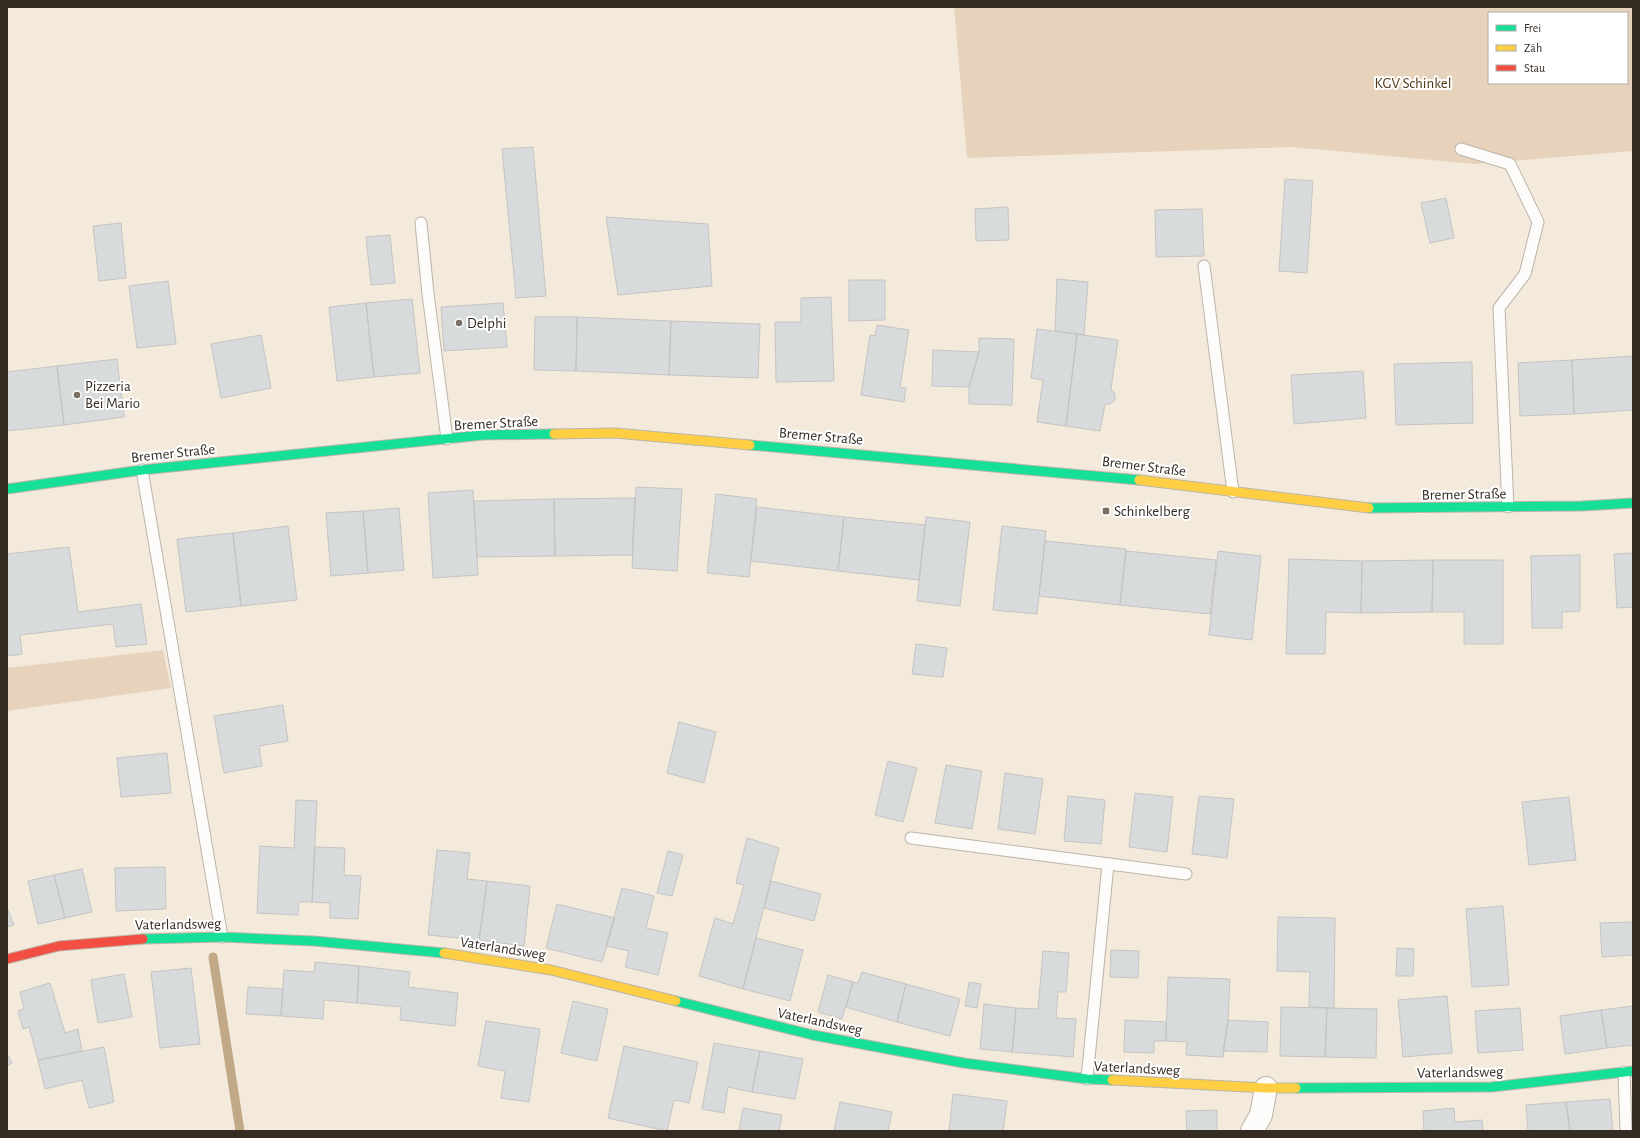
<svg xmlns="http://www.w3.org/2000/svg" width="1640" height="1138" font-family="'Alegreya Sans',sans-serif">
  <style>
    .green { fill: #e7d3bb; fill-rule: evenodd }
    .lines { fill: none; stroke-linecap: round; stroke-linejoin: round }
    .stream { stroke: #c1a886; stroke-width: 9 }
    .building { fill: #d7dbdc; stroke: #c5c4c2 }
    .lane-casing { stroke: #bcb4a9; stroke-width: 13 }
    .street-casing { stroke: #bcb4a9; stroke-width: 24 }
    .fast-casing { stroke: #bcb4a9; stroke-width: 11 }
    .slow-casing { stroke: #bcb4a9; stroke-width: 11 }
    .jam-casing { stroke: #bcb4a9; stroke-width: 11 }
    .lane { stroke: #fdfcfa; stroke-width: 11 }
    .street { stroke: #fdfcfa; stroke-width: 22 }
    .fast { stroke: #16e098; stroke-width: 9 }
    .slow { stroke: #ffcf43; stroke-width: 9 }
    .jam { stroke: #f24e42; stroke-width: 9 }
    .poi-dot { fill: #786f64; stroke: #fff; stroke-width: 1.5 }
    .labels { text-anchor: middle; stroke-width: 4; stroke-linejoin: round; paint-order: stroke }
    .park-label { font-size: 15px; fill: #4f3715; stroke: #fff }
    .poi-label { font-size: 15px; fill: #352d24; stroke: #fff; text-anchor: start }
    .street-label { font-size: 15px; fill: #352d24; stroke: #fff }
  </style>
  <rect width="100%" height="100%" fill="#f4eadc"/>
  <path class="green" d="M954,7H1633V151L1474,164L1292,147L967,158ZM1489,13H1627V83H1489Z
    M163,650L171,688L7,711V668Z"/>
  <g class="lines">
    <path class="stream" d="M213,957L240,1131"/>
  </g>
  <path class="building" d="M533,147L546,296L516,298L502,149Z
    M1285,179L1313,181L1307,273L1279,271Z
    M1446,198L1454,238L1430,243L1421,203Z
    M1008,207L1009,240L976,241L975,209Z
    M1202,209L1204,256L1156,257L1155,210Z
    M606,217L708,224L712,286L618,295Z
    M121,223L126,278L99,281L93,226Z
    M390,235L395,283L371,285L366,237Z
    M1057,279L1088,282L1084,335L1055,331Z
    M849,280H885V320L849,321Z
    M168,281L176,344L137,348L129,286Z
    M831,297L834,381L776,382L775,322H801V298Z
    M412,299L420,373L374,377L366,303Z
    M366,303L374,377L337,381L329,307Z
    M503,303L507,347L444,351L441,307Z
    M535,317H577L576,371L534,370Z
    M577,317L671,321L669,375L576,371Z
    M671,321L760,324L758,378L669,375Z
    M877,325L909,330L900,387L906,388L904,402L861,395L870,335L875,336Z
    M1037,329L1077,334L1066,426L1037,422L1043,380L1031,378Z
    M1077,334L1118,340L1111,389L1115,394V400L1110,404H1105L1100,431L1066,426Z
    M261,335L271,388L221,398L211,344Z
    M979,338L1014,339L1012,405L969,404V387L979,352Z
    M933,350L979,352L969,387L932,386Z
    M1633,356V410L1574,414L1572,360Z
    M117,359L124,417L64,425L57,366Z
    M1572,360L1574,414L1520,416L1518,363Z
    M1472,362L1473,423L1396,425L1394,364Z
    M57,366L64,425L7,431V372Z
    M1363,371L1366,418L1294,424L1291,375Z
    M636,487L682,489L677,571L632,568Z
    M473,490L478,575L433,578L428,493Z
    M716,494L757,499L749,577L707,573Z
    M635,498L632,555L555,556L554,499Z
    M554,499L555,556L477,557L474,501Z
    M757,507L844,517L838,571L751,561Z
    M399,508L404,570L368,573L363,511Z
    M363,511L368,573L331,576L326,513Z
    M844,517L925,525L919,580L838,571Z
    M926,517L970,522L960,606L917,601Z
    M288,526L297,600L241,606L233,533Z
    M1002,526L1046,531L1037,614L993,610Z
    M233,533L241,606L186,612L177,539Z
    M1045,541L1126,549L1120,605L1039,596Z
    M69,547L78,612L141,604L147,644L116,647L113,624L20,635L22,654L7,656V554Z
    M1126,551L1216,560L1210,614L1120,605Z
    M1218,551L1261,556L1252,640L1209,635Z
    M1633,553V607L1617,608L1614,554Z
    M1580,555V611L1562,612V628H1532L1531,556Z
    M1289,559L1362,561L1361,613L1326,612L1325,654H1286Z
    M1433,560H1503V644H1464V612H1432Z
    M1433,560L1432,612L1361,613L1362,561Z
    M916,644L947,648L943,677L912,674Z
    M283,705L288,741L259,746L262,766L224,773L214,716Z
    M679,722L716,732L704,783L667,773Z
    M167,753L171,793L121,797L117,758Z
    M888,761L917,768L903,822L875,815Z
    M946,765L982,771L972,829L935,823Z
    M1005,773L1043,779L1035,834L998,829Z
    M1135,793L1173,797L1167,852L1129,847Z
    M1068,796L1105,800L1101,844L1064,841Z
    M1199,796L1234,799L1227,858L1192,854Z
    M1569,797L1576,860L1529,865L1522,802Z
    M296,800L317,801L312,902H299L298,915L257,913L260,846L294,848Z
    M747,838L779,848L743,989L699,976L715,918L733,924L744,885L736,883Z
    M315,847L345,848L344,875L361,876L358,919L330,918V903L312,902Z
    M437,850L470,853L467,879L487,881L479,940L428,935Z
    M668,851L683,855L672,896L657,893Z
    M165,867L166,909L116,911L115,868Z
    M82,869L92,912L65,918L54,875Z
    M54,875L65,918L38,924L28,881Z
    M487,881L530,886L524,946L479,940Z
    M771,881L821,894L814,921L764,908Z
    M622,888L654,896L646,928L668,933L658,975L625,967L629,951L606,946Z
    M557,904L615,918L602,962L546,948Z
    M1503,906L1509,985L1472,987L1466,909Z
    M7,908L14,925L7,927Z
    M1278,917L1335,918L1334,1008L1309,1007L1310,972L1277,971Z
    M1633,922V955L1602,957L1600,923Z
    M756,938L803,950L790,1001L743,989Z
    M1397,948L1414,949L1413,976H1396Z
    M1111,950L1139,951L1138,978L1110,977Z
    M1043,951L1069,953L1066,992H1058L1056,1018L1076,1019L1073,1057L1012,1052L1016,1008L1038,1009Z
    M315,962L359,966L357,1003L324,1000L323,1019L281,1016L284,970L314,972Z
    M359,966L410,972L408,987L458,993L455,1026L400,1020L401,1007L357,1003Z
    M191,968L200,1044L160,1048L151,972Z
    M862,972L906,984L897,1022L846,1007L853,982L858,983Z
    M124,974L132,1017L98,1023L91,980Z
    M828,975L853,982L842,1019L818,1012Z
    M1168,977L1230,979L1228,1020L1223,1057L1186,1055L1187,1042L1166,1041Z
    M969,982L981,984L977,1008L965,1006Z
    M50,983L65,1033L78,1029L82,1051L38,1060L29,1027L23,1029L18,1011L24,1009L20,992Z
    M906,984L960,999L950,1036L897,1022Z
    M248,987L283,989L281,1016L246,1014Z
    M1447,996L1452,1053L1403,1057L1398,1000Z
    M573,1001L608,1009L597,1061L561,1053Z
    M984,1004L1016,1008L1012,1052L980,1049Z
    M1633,1006V1045L1607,1048L1601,1010Z
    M1281,1007L1327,1008L1325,1057L1280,1056Z
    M1327,1008L1377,1009L1376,1058L1325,1057Z
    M1520,1008L1523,1050L1478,1053L1475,1011Z
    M1601,1010L1607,1048L1565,1054L1560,1016Z
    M1125,1020L1166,1022V1041H1154V1053L1124,1052Z
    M1228,1020L1268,1022L1267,1052L1223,1051Z
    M486,1021L540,1029L529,1102L501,1098L505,1071L478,1066Z
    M714,1043L760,1051L752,1092L728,1087L724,1113L702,1109Z
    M624,1046L698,1062L689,1103L674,1100L667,1131L608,1118Z
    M104,1047L114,1102L89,1108L82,1080L45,1089L38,1060Z
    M760,1051L803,1059L795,1099L752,1092Z
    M7,1054L12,1063L7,1066Z
    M953,1094L1007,1101L1003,1131H949Z
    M1610,1099L1613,1131H1570L1566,1102Z
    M840,1102L892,1112L888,1131H834Z
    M1566,1102L1570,1131H1528L1526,1105Z
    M743,1108L782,1115L779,1131H739Z
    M1454,1108L1455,1122L1482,1120L1483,1131H1424L1423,1111Z
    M1217,1110V1131H1187L1186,1111Z"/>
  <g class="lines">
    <defs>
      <path id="lane" d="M1461,149L1510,164L1538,222L1525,274L1499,308L1508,507
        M421,223L428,294L447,439
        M1204,266L1233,492
        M142,470L222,937
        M911,838L1186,874
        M1624,1072L1626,1131
        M1087,1079L1108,864"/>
      <path id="street" d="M1252,1131L1261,1115L1266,1088"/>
      <path id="fast" d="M750,445L1139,480
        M7,489L142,470L483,435L554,434
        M1369,508L1582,506L1633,503
        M143,939L222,937L314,941L444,953
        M676,1001L813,1035L964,1063L1087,1079L1112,1080
        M1296,1088L1492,1087L1633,1071"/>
      <path id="slow" d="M554,434L615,433L750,445
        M1139,480L1369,508
        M444,953L551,970L676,1001
        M1112,1080L1266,1088H1296"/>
      <path id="jam" d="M7,959L59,946L143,939"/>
    </defs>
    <use href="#lane" class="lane-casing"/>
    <use href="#street" class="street-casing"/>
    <use href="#fast" class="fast-casing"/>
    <use href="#slow" class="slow-casing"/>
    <use href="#jam" class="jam-casing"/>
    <use href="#lane" class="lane"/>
    <use href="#street" class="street"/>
    <use href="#fast" class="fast"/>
    <use href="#slow" class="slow"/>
    <use href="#jam" class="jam"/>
  </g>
  <g class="poi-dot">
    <circle cx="459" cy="323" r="4"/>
    <circle cx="77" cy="395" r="4"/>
    <rect x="1102" y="507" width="8" height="8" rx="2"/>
  </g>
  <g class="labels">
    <g class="park-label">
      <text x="1413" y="88">KGV Schinkel</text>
    </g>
    <g class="poi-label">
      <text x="467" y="328">Delphi</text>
      <text x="85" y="391">Pizzeria<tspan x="85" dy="17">Bei Mario</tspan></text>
      <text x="1114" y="516">Schinkelberg</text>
    </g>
    <g class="street-label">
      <text transform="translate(496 423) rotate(-3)" y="5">Bremer Straße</text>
      <text transform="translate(821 436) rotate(5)" y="5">Bremer Straße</text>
      <text transform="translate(173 453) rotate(-6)" y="5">Bremer Straße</text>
      <text transform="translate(1144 466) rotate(7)" y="5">Bremer Straße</text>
      <text transform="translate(1464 494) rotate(-1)" y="5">Bremer Straße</text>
      <text transform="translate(178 924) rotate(-1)" y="5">Vaterlandsweg</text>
      <text transform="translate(503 948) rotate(9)" y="5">Vaterlandsweg</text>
      <text transform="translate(820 1021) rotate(12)" y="5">Vaterlandsweg</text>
      <text transform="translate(1137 1068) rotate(3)" y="5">Vaterlandsweg</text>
      <text transform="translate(1460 1072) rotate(-1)" y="5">Vaterlandsweg</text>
    </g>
  </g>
  <rect width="1640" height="1138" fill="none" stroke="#352d24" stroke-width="16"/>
  <rect x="1488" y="12" width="140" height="72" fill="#ffffff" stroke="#aeaba7"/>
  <rect x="1496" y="25" width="20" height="6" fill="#16e098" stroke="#aeaba7"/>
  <text x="1524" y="32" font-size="12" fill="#352d24">Frei</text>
  <rect x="1496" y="45" width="20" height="6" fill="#ffcf43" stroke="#aeaba7"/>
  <text x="1524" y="52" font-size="12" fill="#352d24">Zäh</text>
  <rect x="1496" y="65" width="20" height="6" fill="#f24e42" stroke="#aeaba7"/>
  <text x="1524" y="72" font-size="12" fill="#352d24">Stau</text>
</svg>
